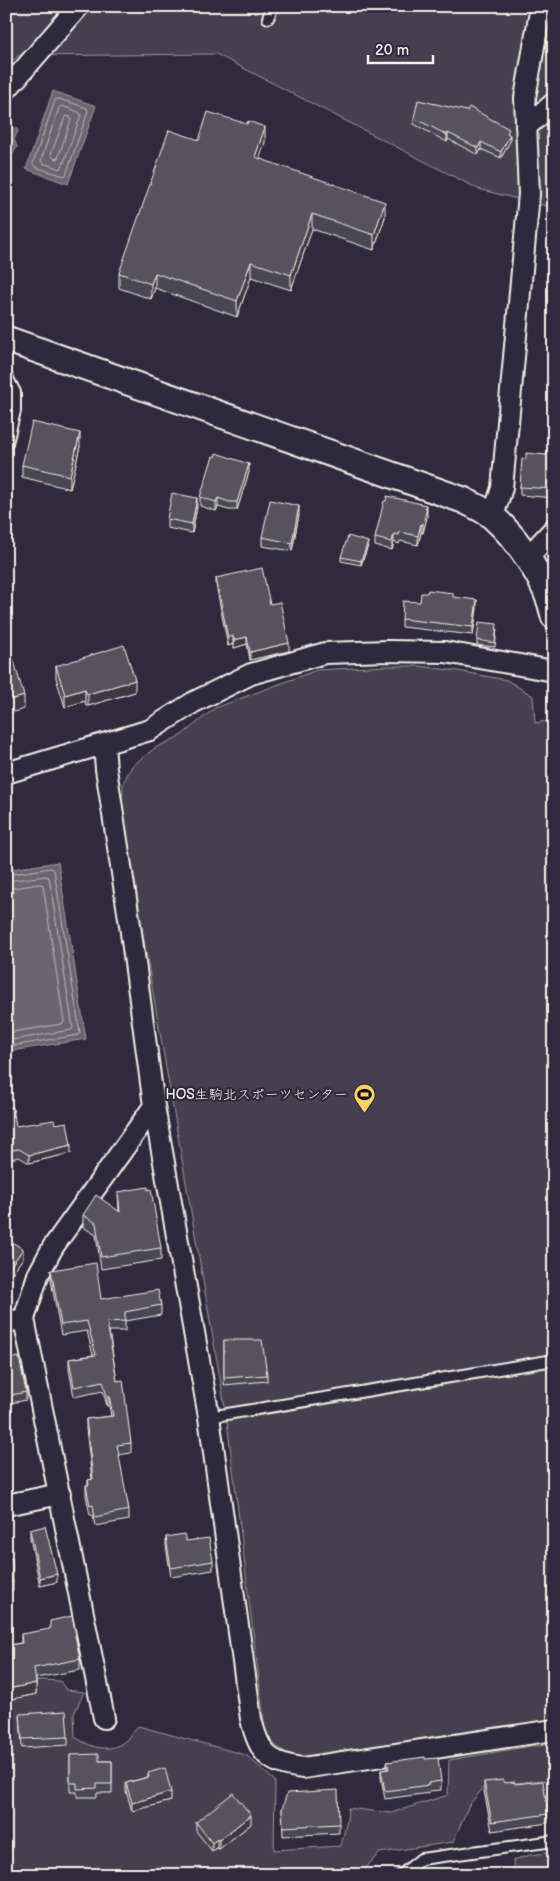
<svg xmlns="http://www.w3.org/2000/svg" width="560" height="1881" font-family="'Balsamiq Sans','Klee One',sans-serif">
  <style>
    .green { fill: #454050; stroke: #9c989c }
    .water { fill: #6a6670; stroke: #a19ea0 }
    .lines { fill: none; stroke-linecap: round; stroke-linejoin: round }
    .shore { stroke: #bdb9b8; stroke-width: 1 }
    .service-casing { stroke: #f4f1e8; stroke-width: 14 }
    .minor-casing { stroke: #f4f1e8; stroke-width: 24 }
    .tertiary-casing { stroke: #f4f1e8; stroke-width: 29 }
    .service { stroke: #2f2a3d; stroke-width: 10 }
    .minor { stroke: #2f2a3d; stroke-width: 20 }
    .tertiary { stroke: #2f2a3d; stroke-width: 25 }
    .wall { fill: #4a4752; stroke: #f4f1e8 }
    .shaded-wall { fill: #3c3942; stroke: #f4f1e8 }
    .building { fill: #56525f; stroke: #f4f1e8 }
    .labels { text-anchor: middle; stroke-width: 4.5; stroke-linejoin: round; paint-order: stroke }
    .poi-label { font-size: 14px; fill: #f4f1e8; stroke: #2f2a3d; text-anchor: end }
  </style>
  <rect width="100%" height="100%" fill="#2f2a3d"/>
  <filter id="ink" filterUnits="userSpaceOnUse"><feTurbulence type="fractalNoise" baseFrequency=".02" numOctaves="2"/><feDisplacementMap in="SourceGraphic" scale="10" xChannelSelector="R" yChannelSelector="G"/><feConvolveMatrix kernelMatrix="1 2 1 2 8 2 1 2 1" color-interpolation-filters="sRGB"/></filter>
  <g filter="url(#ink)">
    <path class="green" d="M6,6H554V208L478,189L216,54L18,56L6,68Z
      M386,666H418L458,671L507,680L533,696L535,723L554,720V1719L304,1756C284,1755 273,1747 265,1729L226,1413L122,814L123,783L132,766L155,748L182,735L215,708L317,670Z
      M42,1680L60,1681L66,1690L84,1692L74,1714L75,1737C89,1746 105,1753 121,1744C128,1740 133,1731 138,1726L246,1755L275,1781L274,1850L341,1846L347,1820L348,1808L391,1813L448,1795L449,1760L531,1746L554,1745V1782L540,1780L484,1787L469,1805L453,1842L379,1853L366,1868L364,1875H6V1687Z
      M554,1852V1875H514L513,1860L530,1855Z"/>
    <path class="water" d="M53,91L96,106L68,184L26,169Z
      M13,128H16L18,131L14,139L17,147L13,154L6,156V132Z
      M58,862L86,1039L6,1052V870Z"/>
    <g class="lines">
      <path class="shore" d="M56,99H59L87,108L88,111L66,175L64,176L35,167L33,164Z
        M62,106L79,112L81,115L62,167L60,169L43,163L41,160L59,108Z
        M66,116L70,117L71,120L58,158L55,159L51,155Z
        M6,875L51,868L54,870L80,1033L78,1035L6,1047
        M6,881L46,876L49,877L73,1028L71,1030L6,1041
        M6,889L40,884L43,885L64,1022L62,1024L6,1033"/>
      <defs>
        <path id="service" d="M268,18L273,6
          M6,375L15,392V411L7,443
          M209,1417L554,1360
          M401,1875L421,1859L554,1841"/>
        <path id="minor" d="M6,90L79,6
          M526,127L554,103
          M493,516L502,488L529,194L525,98L541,6
          M528,557L554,529
          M104,745L106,769L130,925L154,1106L209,1417L251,1719C259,1753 268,1764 303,1768L554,1730
          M6,773L150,730L194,702L251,674L325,653L388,651L445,652L554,671
          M6,1322L24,1319
          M6,1505L60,1494
          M104,1718L24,1319L38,1275L53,1247L154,1106"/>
        <path id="tertiary" d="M6,339L463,500C473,505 485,510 493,517C519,540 547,582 554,616"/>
      </defs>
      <use href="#service" class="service-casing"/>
      <use href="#minor" class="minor-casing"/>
      <use href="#tertiary" class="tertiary-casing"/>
      <use href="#service" class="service"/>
      <use href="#minor" class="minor"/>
      <use href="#tertiary" class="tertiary"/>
    </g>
    <path class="wall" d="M414,118L509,134L510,141L501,158L481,149L478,155L448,139L447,142L414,124Z
      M199,140L265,142L259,159L385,217L374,250L312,229L291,290L251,277L237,317L155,288L151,299L119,288V273Z
      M554,441V498L520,495V487L526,459L546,455Z
      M80,446L70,489L22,477V465Z
      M249,472L237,510H229L218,507L216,511L200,506V497Z
      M197,507L192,533L167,528V519Z
      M426,508L427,517L423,533H421L418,545L400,541L399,544L394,542L392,550L375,546V538Z
      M299,515L292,551L262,546V537Z
      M368,546L361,565L341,561V557Z
      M216,578L270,604L289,651L250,660L247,644L234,648L233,644L228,646L216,585Z
      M453,597L477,608L473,635L402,627V619L420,602Z
      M497,629L495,647L477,645V640Z
      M56,666L135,692L88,706H86L85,701L65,707L56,678Z
      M6,1108L16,1126L55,1124L71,1153L29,1163L19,1157L6,1160Z
      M118,1192L161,1248V1260L101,1269L96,1235L83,1227V1215L119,1212Z
      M6,1238L23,1258L10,1276L8,1274L6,1277Z
      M51,1270L101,1299L161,1305V1315L125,1321V1331H109L117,1381L131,1443V1453L118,1455L129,1510V1520L95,1526L93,1515H90L86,1495V1485H88V1480H92L86,1429V1419L111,1416L109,1406H107L103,1391L74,1397L69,1369V1359L93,1355L87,1331L61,1335L51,1280Z
      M224,1340L267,1375V1381L224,1385Z
      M6,1355L7,1359L26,1392V1400L6,1404Z
      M30,1530L57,1582L40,1586L30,1538Z
      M166,1537L186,1541L213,1561V1570L171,1577L166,1546Z
      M6,1559L13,1582V1591H6Z
      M21,1634L76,1641L80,1659V1670L36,1678V1694L8,1700L6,1691V1652L9,1651V1645L21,1643Z
      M20,1714L68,1737V1745L22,1748Z
      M70,1755L99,1761H112V1793H97V1797H77V1792H70Z
      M425,1759L441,1781V1790L429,1791V1793L385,1799L381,1778V1770L387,1769V1762Z
      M148,1773L171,1801L132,1811L126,1791V1783L148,1777Z
      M484,1782L515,1784L548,1814V1823L492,1831L484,1791Z
      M282,1809L339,1824V1833L283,1836Z
      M196,1822L251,1824L219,1849L217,1848L212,1851L196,1831Z"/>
    <path class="shaded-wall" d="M265,127V142L255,173V157Z
      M448,133V139L447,142V135Z
      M510,135V141L501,158V152Z
      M481,142V149L478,155V148Z
      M385,202V217L374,250V235Z
      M312,214V229L291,290V275Z
      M251,262V277L237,317V301Z
      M155,273V288L151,299V284Z
      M80,433V446L70,489V476Z
      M249,464V472L237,510V502Z
      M197,498V507L192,533V524Z
      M218,498V507L216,511V502Z
      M426,505V513L427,508V517L423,533V524Z
      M299,506V515L292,551V543Z
      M421,524V533L418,545V536Z
      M394,534V542L392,550V542Z
      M368,542V546L361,565V561Z
      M477,600V608L473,635V627Z
      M233,636V644L228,646V638Z
      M247,637V644L234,648V640Z
      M289,643V651L250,660V652Z
      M135,680V692L88,706V694Z
      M85,689V701L65,707V695Z
      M24,696V709L6,714V701Z
      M71,1145V1153L29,1163V1155Z
      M23,1249V1258L10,1276V1267Z
      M8,1265V1274L6,1277V1268Z
      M109,1396V1406H107V1397Z
      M57,1574V1582L40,1586V1578Z
      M36,1683V1694L8,1700V1689Z
      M171,1792V1801L132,1811V1803Z
      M251,1815V1824L219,1849V1840Z
      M217,1839V1848L212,1851V1843Z"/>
    <path class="building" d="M418,100L467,111L469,107L509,129L507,133L510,135L501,152L481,142L478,148L448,133L447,135L414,118Z
      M208,112L247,124L248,121L265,127L255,157L385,202L374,235L312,214L291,275L251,262L237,301L155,273L151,284L119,273L169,130L199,140Z
      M32,422L80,433L70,476L22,465Z
      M554,441V489L520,487L522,459H526V453L546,455Z
      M216,453L249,464L237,502H229L218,498L216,502L200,497L213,456L215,457Z
      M172,493L197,498L192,524L167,519Z
      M387,496L426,505L425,508H427L423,524H421L418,536L400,532L399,535L394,534L392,542L375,538L384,501H386Z
      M270,500L299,506L292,543L262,537Z
      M348,536L368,542L361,561L341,557Z
      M262,568L270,604L280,602L289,643L250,652L247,637L234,640L233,636L228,638L216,578Z
      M428,590L453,593V597L477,600L473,627L402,619L403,601L420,602L421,593H427Z
      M479,622L497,624L495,643L477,640Z
      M124,645L135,680L88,694L86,693L85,689L65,695L56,666Z
      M12,654L24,696L6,701V656Z
      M13,1107L16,1126L54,1120L55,1124L67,1122L71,1145L29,1155L19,1149L6,1151V1108Z
      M148,1187V1190L151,1189L161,1248L101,1257L96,1223L83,1215L96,1195L120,1212L118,1192Z
      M6,1238L23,1249L10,1267L8,1265L6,1268Z
      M96,1263L101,1299L158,1290L161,1305L125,1312V1321L107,1322L117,1381L123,1380L131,1443L117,1445L129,1510L95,1517L93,1505L90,1506L86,1485H89L88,1480L93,1479L86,1419L113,1416L109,1396L107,1397L103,1381L74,1387L69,1359L96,1355L87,1321L61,1325L51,1270Z
      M224,1340H262L267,1375L224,1378Z
      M6,1355L7,1359L19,1357L26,1392L6,1396Z
      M45,1526L57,1574L40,1578L30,1530Z
      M184,1534L186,1541L209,1538L213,1561L171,1568L166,1537Z
      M12,1558L13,1582L6,1583V1559Z
      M72,1616L76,1635H75L80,1659L34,1668L36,1683L8,1689L6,1680V1652L10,1651L9,1645L22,1643L21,1634L50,1629V1621Z
      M66,1711L68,1737L22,1739L20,1714Z
      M99,1754V1761H112V1784H97V1788L77,1789V1783H70V1755Z
      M425,1757V1759L438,1758L441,1781L428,1783L429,1785L385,1791L381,1770L389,1769L387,1762Z
      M165,1768L171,1792L132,1803L126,1783L149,1777L148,1773Z
      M503,1780L504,1783L515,1782V1784L543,1781L548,1814L492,1822L484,1782Z
      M338,1790L339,1824L283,1827L282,1809L287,1793Z
      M233,1793L251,1815L219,1840L217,1839L212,1843L196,1822Z"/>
  </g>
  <defs>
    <symbol id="stadium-pin" viewBox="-11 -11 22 30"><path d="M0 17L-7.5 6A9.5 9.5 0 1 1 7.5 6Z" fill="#ffd166" stroke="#2f2a3d"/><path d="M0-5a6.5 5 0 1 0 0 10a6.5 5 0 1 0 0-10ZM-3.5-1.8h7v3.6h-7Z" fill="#111"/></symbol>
  </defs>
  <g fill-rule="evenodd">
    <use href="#stadium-pin" x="352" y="1082" width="25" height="34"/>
  </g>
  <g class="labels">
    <g class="poi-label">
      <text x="348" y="1099">HOS生駒北スポーツセンター</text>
    </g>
  </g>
  <rect width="560" height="1881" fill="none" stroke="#2f2a3d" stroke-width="25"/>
  <rect x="12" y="12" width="535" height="1856" fill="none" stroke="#f4f1e8" stroke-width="2" filter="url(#ink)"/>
  <path d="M368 55v8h65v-8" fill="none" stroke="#f4f1e8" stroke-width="2.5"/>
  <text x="375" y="55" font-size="15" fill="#f4f1e8" stroke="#2f2a3d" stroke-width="4" paint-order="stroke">20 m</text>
</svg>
